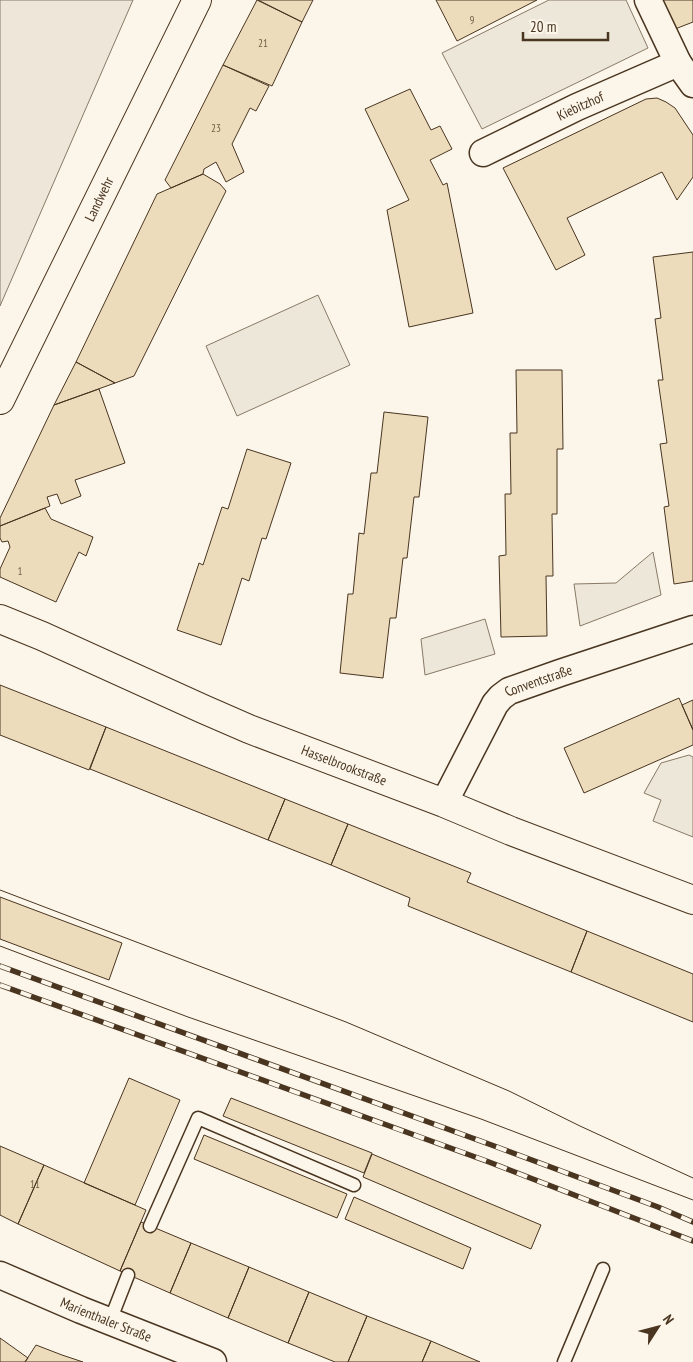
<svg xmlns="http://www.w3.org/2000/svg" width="693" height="1362" font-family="'PT Sans Narrow',sans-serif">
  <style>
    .green { fill: #ede6d9; stroke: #887966 }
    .parking { fill: #ede7d9; stroke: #887966 }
    .building { fill: #ecdcbc; stroke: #4a3520 }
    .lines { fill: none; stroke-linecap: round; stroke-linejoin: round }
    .service-casing { stroke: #4a3520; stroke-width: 15 }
    .minor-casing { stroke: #4a3520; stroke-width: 29 }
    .tertiary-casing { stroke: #4a3520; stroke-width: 30 }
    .primary-casing { stroke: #4a3520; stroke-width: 30 }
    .service { stroke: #fbf6e9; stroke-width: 12 }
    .minor { stroke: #fbf6e9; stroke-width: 26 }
    .tertiary { stroke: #fbf6e9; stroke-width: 28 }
    .primary { stroke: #fbf6e9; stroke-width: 28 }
    .tram { stroke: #4a3520; stroke-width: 1 }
    .rail-casing { stroke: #4a3520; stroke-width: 5.5 }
    .rail { stroke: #fbf6e9; stroke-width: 4; stroke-dasharray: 11; stroke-linecap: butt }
    .labels { text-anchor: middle; stroke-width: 4; stroke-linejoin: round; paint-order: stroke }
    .number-label { font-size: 11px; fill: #725f47 }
    .street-label { font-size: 14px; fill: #4a3520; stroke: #fbf6e9 }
  </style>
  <rect width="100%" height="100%" fill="#fbf6e9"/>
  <path class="green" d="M0,0H133L0,306Z"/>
  <path class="parking" d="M549,0H626L648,48L482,129L442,53Z
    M318,295L350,365L237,416L206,346Z
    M653,552L661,595L580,626L574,584L616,583Z
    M485,619L495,654L425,675L421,639Z
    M689,755L693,757V837L653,821L661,800L644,793L661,763Z"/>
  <path class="building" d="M257,0L302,22L272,86L223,65Z
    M258,0H313L302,22Z
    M436,0H537L457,41Z
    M663,0H693V22L675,29Z
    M223,65L269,86L256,111L250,108L232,144L244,172L226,182L216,162L204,169L203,174L171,188L165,180Z
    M410,89L431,130L440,126L452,149L430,160L443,185L447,183L473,313L409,327L387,210L409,200L365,109Z
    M657,98L666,102L675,108L693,135V177L677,200L662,172L567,218L585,255L556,270L503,168L646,99Z
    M203,174L220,184L226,191L134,376L115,383L76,362L157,194Z
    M693,252V581L674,584L664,507L669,506L660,444L667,443L658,380H663L655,319L661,318L653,257Z
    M76,362L115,383L54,405Z
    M516,370H562L563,449H557V514H552L553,576H546L547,636L501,637L499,556L506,555L505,494H511L510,433H517Z
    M99,389L125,463L75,480L81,496L61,504L57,494L47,497L50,506L0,526V518L54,405Z
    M384,412L428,417L419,497H414L407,558H403L396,618H390L383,678L340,673L348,594H353L359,533L364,534L371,473H377Z
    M247,449L291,463L266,539L262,538L249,581L242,578L221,645L177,630L199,563L203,565L222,507L228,509Z
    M45,508L51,519L93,537L86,556L79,552L56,602L0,577V569L10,547L8,541L2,542L0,538V526Z
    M0,685L106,727L89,770L0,735Z
    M679,698L693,730V745L584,793L564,748Z
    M693,700V730L682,705Z
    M106,727L285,799L268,840L90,769Z
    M285,799L348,824L331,865L268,840Z
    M348,824L471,873L467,882L587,931L571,972L408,906L410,898L331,865Z
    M0,897L122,943L109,980L0,939Z
    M587,931L693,974V1022L571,972Z
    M129,1078L180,1100L135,1205L84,1183Z
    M231,1098L372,1153L364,1173L223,1116Z
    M204,1135L347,1194L337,1218L194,1159Z
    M0,1146L44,1165L18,1224L0,1215Z
    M372,1154L541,1225L531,1249L363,1177Z
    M44,1165L146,1210L120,1271L18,1224Z
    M354,1197L471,1248L463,1269L345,1219Z
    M141,1222L191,1243L170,1293L120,1271Z
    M191,1243L249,1267L228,1318L170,1293Z
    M249,1267L309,1292L288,1343L228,1318Z
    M309,1292L367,1316L348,1362H335L288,1343Z
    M367,1316L431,1341L422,1362H348Z
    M0,1338L28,1358L25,1362H0Z
    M431,1341L480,1362H422Z
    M36,1345L62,1355L83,1362H25Z"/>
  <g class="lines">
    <defs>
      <path id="service" d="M150,1226L198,1118L354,1185
        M110,1321L128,1275
        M564,1362L603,1269"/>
      <g id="minor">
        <path d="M648,0L678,63L693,84"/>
        <path id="s1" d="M483,153L577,107L678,63"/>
        <path id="s2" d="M444,803L495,704L501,697L509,691L560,673L693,629"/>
        <path id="s3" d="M0,1275L81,1310L213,1362"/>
      </g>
      <g id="tertiary">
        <path id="s4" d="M0,619L42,636L203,709L249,729L444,803L511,831L693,900"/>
      </g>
      <g id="primary">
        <path id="s5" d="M0,400L197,0"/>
      </g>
    </defs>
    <use href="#service" class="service-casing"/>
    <use href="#minor" class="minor-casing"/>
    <use href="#tertiary" class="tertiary-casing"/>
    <use href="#primary" class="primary-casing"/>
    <use href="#service" class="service"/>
    <use href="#minor" class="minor"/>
    <use href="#tertiary" class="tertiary"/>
    <use href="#primary" class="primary"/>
    <path class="tram" d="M0,890L346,1022L509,1091L580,1126L693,1178
      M0,946L188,1017L481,1119L693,1200"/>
    <defs>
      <path id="rail" d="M0,966L497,1147L658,1207L693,1222
        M0,985L489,1162L693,1241"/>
    </defs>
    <use href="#rail" class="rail-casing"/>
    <use href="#rail" class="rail"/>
  </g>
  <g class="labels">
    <g class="number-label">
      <text x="472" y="24">9</text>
      <text x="263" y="47">21</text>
      <text x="216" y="132">23</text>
      <text x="20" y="575">1</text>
      <text x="35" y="1188">11</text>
    </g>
    <g class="street-label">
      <text dy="5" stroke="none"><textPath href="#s1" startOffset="108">Kiebitzhof</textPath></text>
      <text dy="5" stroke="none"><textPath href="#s5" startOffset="224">Landwehr</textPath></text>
      <text dy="5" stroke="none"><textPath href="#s2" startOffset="162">Conventstraße</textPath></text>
      <text dy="5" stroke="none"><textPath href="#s4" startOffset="374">Hasselbrookstraße</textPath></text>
      <text dy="5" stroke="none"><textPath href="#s3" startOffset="115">Marienthaler Straße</textPath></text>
    </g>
  </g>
  <g transform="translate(658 1327) rotate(54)" stroke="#fbf6e9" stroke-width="4" paint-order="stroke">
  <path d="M0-4L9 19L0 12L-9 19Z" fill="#4a3520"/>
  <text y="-8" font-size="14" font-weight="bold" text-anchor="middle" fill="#4a3520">N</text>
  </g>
  <path d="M523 32v8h85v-8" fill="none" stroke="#4a3520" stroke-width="2.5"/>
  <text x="530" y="32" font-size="15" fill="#4a3520" stroke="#fbf6e9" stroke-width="4" paint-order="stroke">20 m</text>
</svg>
